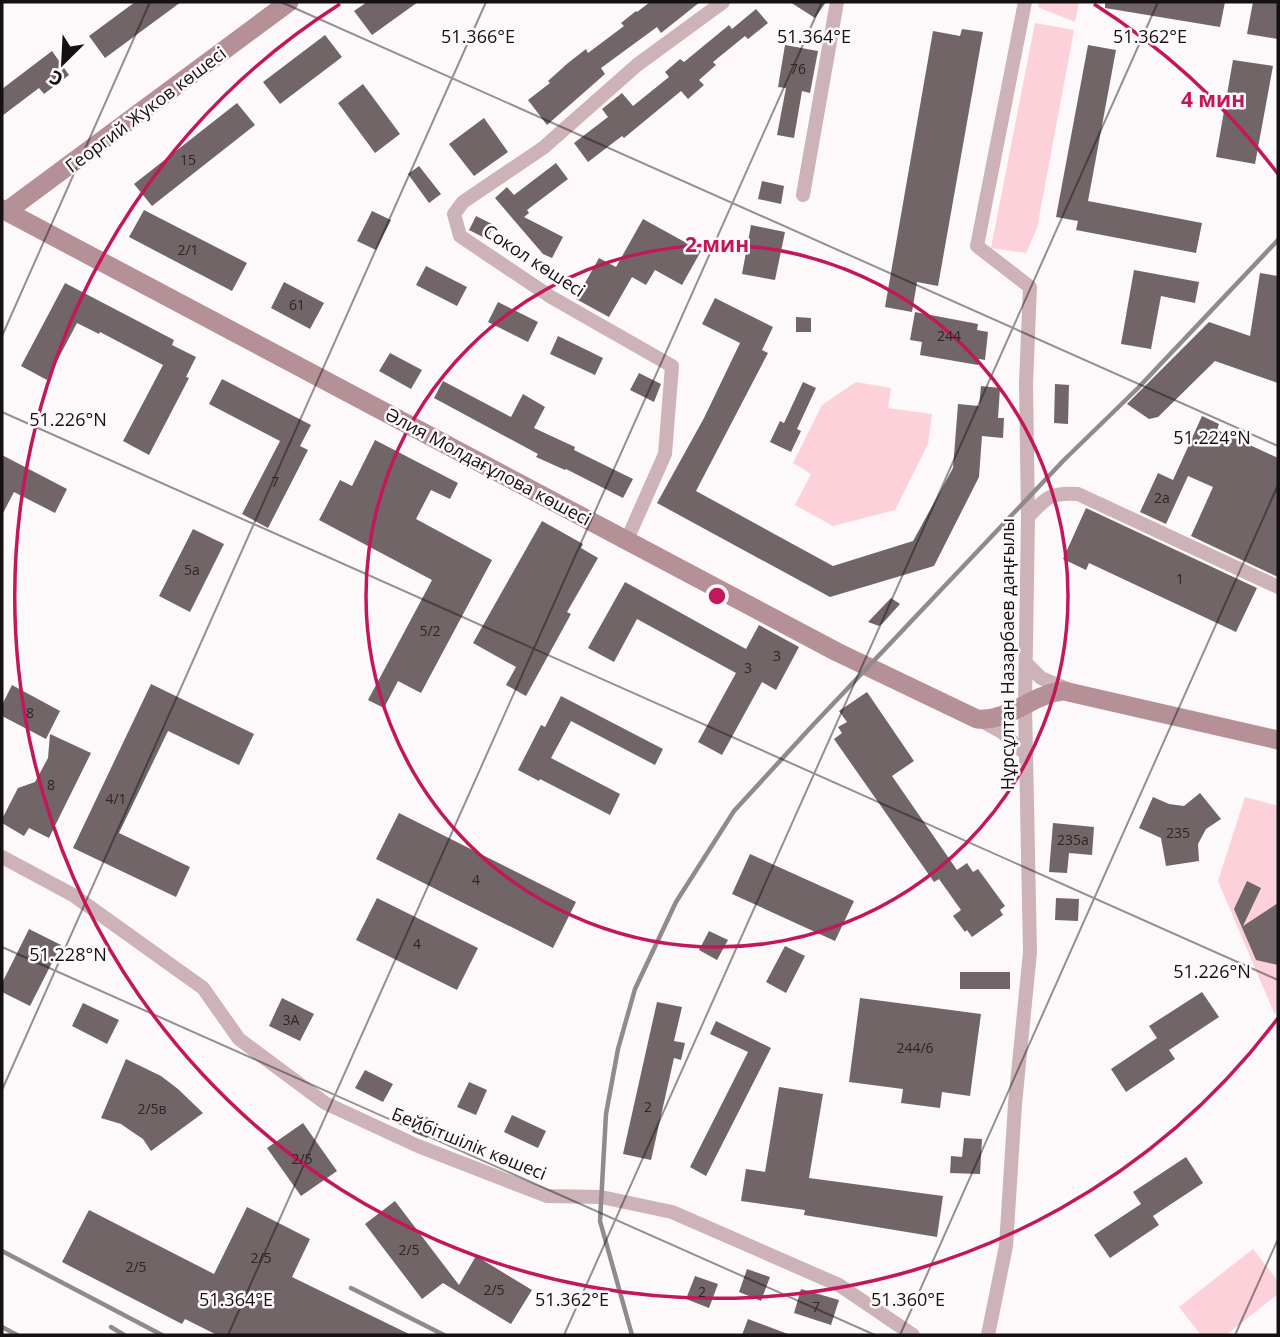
<svg xmlns="http://www.w3.org/2000/svg" width="1280" height="1337" font-family="'Open Sans',sans-serif">
  <style>
    .green { fill: #fcd1d9 }
    .building { fill: #716567 }
    .lines { fill: none; stroke-linecap: round; stroke-linejoin: round }
    .street { stroke: #cdb3b7; stroke-width: 14 }
    .secondary { stroke: #b69097; stroke-width: 19 }
    .rail { stroke: #8f8a8b; stroke-width: 4.5 }
    .ticks { fill: none; stroke: #151112; stroke-width: 2; stroke-opacity: 0.45 }
    .ring { fill: none; stroke: #c2185b; stroke-width: 3.5 }
    .labels { text-anchor: middle; stroke-width: 5; stroke-linejoin: round; paint-order: stroke }
    .number-label { font-size: 14px; fill: #2c2627 }
    .street-label { font-size: 18px; fill: #151112; stroke: #fdf8f9 }
    .ticks-label { font-size: 18px; text-anchor: middle; fill: #151112; stroke: #fdf8f9; stroke-width: 5; stroke-linejoin: round; paint-order: stroke }
    .centre { fill: #c2185b; stroke: #fdf8f9; stroke-width: 3.5 }
    .ring-label { font-size: 21px; text-anchor: middle; font-weight: bold; fill: #c2185b; stroke: #fdf8f9; stroke-width: 5; stroke-linejoin: round; paint-order: stroke }
  </style>
  <rect width="100%" height="100%" fill="#fdf8f9"/>
  <path class="green" d="M1039,2H1079L1075,22L1038,7Z
    M1035,23L1074,30L1037,228L1026,253L991,248Z
    M856,382L891,388L888,408L932,414L928,444L895,510L833,526L795,505L811,474L793,463L822,405Z
    M1245,797L1278,806V1006L1275,1015L1218,881Z
    M1253,1249L1278,1281V1294L1226,1335H1201L1179,1307Z"/>
  <path class="building" d="M135,2H181L105,58L89,36Z
    M367,2H418L372,35L354,11Z
    M650,2H700L661,33L657,27L601,68L605,74L547,125L528,100L550,83L548,81L568,63L586,49L588,53L624,26L621,23L636,11L637,12Z
    M790,2H826L815,18Z
    M1105,2H1225L1220,27L1105,8Z
    M1253,2H1278V39L1247,34Z
    M756,9L768,23L748,39L745,36L713,62L716,65L699,80L704,85L688,99L681,91L624,138L622,136L588,162L574,143L608,117L602,109L622,93L633,106L669,77L665,72L680,59L684,62L729,25L732,29Z
    M962,29L983,32L938,286L917,282L912,312L885,307L933,31L960,36Z
    M325,35L342,57L280,104L263,82Z
    M785,45L818,51L810,93L802,91L794,138L777,135L786,88L778,87Z
    M1088,45L1116,50L1088,201L1202,223L1196,253L1076,230L1078,221L1056,217Z
    M52,51L69,75L44,94L39,88L2,116V89Z
    M1233,60L1273,66L1255,164L1216,157Z
    M363,84L400,134L375,153L338,103Z
    M237,103L255,125L152,206L134,184Z
    M484,118L508,152L474,176L449,144Z
    M556,163L568,179L527,210L529,213L524,217L563,237L552,258L543,254L495,198L507,187L514,195Z
    M419,166L441,194L429,203L408,174Z
    M762,181L784,186L781,204L758,199Z
    M144,210L247,263L232,291L129,237Z
    M372,211L391,220L376,250L357,241Z
    M476,216L494,225L487,239L469,230Z
    M643,219L701,251L682,285L655,270L646,285L632,277L609,317L576,299L599,258L616,267Z
    M751,225L785,232L775,280L742,274Z
    M426,266L467,287L457,306L416,285Z
    M1134,270L1199,282L1195,303L1161,296L1151,349L1121,344Z
    M1260,273L1278,276V383L1215,361L1158,417L1149,419L1127,404L1209,322L1250,336Z
    M284,282L324,303L310,329L271,308Z
    M65,283L174,340L172,345L196,357L186,377L189,378L149,455L123,441L163,365L100,332L99,334L77,323L47,380L21,366Z
    M715,298L773,327L762,350L768,353L696,491L833,566L913,541L953,468L958,404L979,406L981,386L1000,388L998,418H1004L1003,438L982,436L979,477L934,566L830,597L657,503L704,418L740,343L702,324Z
    M498,302L538,322L528,342L488,322Z
    M915,312L978,324L977,330L988,332L985,360L979,359L978,365L920,355L922,342L910,340Z
    M796,317L811,318V332H796Z
    M558,336L603,358L595,375L550,354Z
    M390,353L422,370L411,389L379,371Z
    M639,373L661,384L654,402L630,390Z
    M222,379L311,425L300,446L308,450L268,528L242,514L280,441L209,404Z
    M443,381L511,417L523,394L545,407L534,428L575,447L574,450L633,479L623,498L566,469L565,470L536,457L538,454L434,398Z
    M803,382L816,388L797,429L801,431L791,452L770,442L780,421L784,423Z
    M1055,384L1069,385L1068,424L1054,423Z
    M1202,416L1219,424L1217,430L1278,458V577L1191,536L1213,487L1188,476L1166,524L1140,512L1158,473L1173,480Z
    M375,440L458,483L450,499L431,490L416,519L492,560L421,693L398,681L384,708L368,700L432,580L319,520L340,480L352,486Z
    M2,455L67,489L55,513L14,492L2,515Z
    M1086,508L1257,588L1236,632L1089,563L1086,570L1063,559Z
    M542,521L583,544L581,548L598,558L567,612L571,614L526,696L506,685L516,667L473,643Z
    M193,529L224,544L190,612L159,596Z
    M625,582L746,649L759,625L799,647L776,690L762,682L722,755L698,742L736,673L637,619L614,662L588,648Z
    M891,598L900,604L883,623L879,626L868,622Z
    M151,684L254,734L239,765L168,731L119,833L190,867L176,897L73,848Z
    M12,685L60,711L46,739L2,716V705Z
    M867,692L914,761L892,776L957,870L967,863L973,872L978,869L1005,906L1000,910L1003,915L972,937L967,930L965,932L953,916L961,910L939,879L934,882L834,739L842,733L838,727L847,722L839,711Z
    M561,696L663,749L655,765L571,721L551,758L620,794L610,815L540,779L539,781L518,770L541,725L545,727Z
    M50,734L91,753L49,838L29,828L24,836L2,823V819L18,788L35,782L48,758Z
    M1200,793L1221,819L1206,829L1198,844L1199,861L1166,866L1161,838L1139,828L1153,797L1169,804L1184,806Z
    M399,813L576,902L553,948L376,859Z
    M1053,823L1094,827L1092,855L1069,853L1067,873L1049,872Z
    M750,854L854,901L835,941L732,894Z
    M1247,881L1261,888L1243,926L1278,903V965L1256,960L1234,909Z
    M377,898L478,948L457,990L356,940Z
    M1056,898L1079,899L1078,921L1055,920Z
    M29,929L61,945L30,1006L2,992V983Z
    M709,931L728,940L717,960L699,950Z
    M785,946L805,956L786,993L766,982Z
    M960,972H1010V989H960Z
    M1202,992L1219,1017L1169,1050L1175,1059L1126,1092L1111,1069L1157,1038L1149,1026Z
    M282,998L314,1014L300,1041L269,1026Z
    M860,998L981,1014L970,1096L942,1092L940,1108L901,1103L903,1089L849,1082Z
    M657,1002L682,1007L674,1041L685,1043L681,1060L674,1058L651,1160L623,1154Z
    M83,1003L119,1020L107,1044L72,1026Z
    M716,1021L771,1048L706,1176L690,1167L748,1052L710,1034Z
    M126,1059L161,1076L178,1089L203,1113L151,1151L143,1139L131,1131L121,1124L101,1118Z
    M365,1070L393,1084L383,1102L355,1088Z
    M469,1082L487,1090L476,1115L457,1107Z
    M779,1087L823,1094L809,1178L943,1196L937,1237L804,1215L805,1210L741,1201L746,1169L765,1172Z
    M419,1114L434,1120L427,1138L412,1132Z
    M512,1115L546,1131L538,1148L504,1132Z
    M303,1123L337,1171L301,1196L267,1148Z
    M964,1138L982,1139L980,1174L950,1173L951,1156L962,1157Z
    M1186,1157L1203,1183L1153,1216L1159,1225L1110,1258L1094,1235L1141,1204L1133,1192Z
    M395,1201L459,1285L476,1256L532,1290L511,1324L443,1283L422,1299L365,1224Z
    M247,1207L310,1239L292,1277L411,1335H217L185,1319L182,1324L62,1262L89,1210L214,1274Z
    M747,1269L770,1277L761,1301L739,1292Z
    M695,1276L718,1284L709,1308L686,1299Z
    M801,1289L839,1300L831,1325L794,1313Z
    M748,1319L788,1334L787,1335H742Z"/>
  <g class="lines">
    <path class="street" d="M803,195L837,2
      M1028,517C1046,498 1050,492 1078,494L1278,587
      M626,542L665,454L672,366L551,297L460,236L454,214L463,202L543,148L637,65L723,2
      M1026,663L1041,678L1067,689
      M978,719L1002,732L1026,754
      M2,857L73,895L203,988L239,1039L325,1103L418,1146L547,1196L601,1197L672,1212L839,1285L913,1335
      M988,1335L1006,1246L1015,1104L1030,952L1025,705L1028,517L1026,384L1030,287L977,246L1025,2"/>
    <path class="secondary" d="M2,209L837,652L977,719C1010,722 1033,693 1064,691L1278,740
      M7,211L289,2"/>
    <path class="rail" d="M2,1251L162,1335
      M351,1288L444,1335
      M2,1327L17,1335
      M111,1327L124,1335
      M632,1335L600,1221L606,1114L618,1049L635,989L676,902L734,811L813,725L1064,460L1138,388L1278,240"/>
  </g>
  <path class="ticks" d="M281,2L1278,446M2,336L150,2M2,412L1278,980M2,947L875,1335M2,1090L486,2M228,1335L822,2M564,1335L1158,2M900,1335L1278,485M1235,1335L1278,1239"/>
  <g class="ring">
    <circle cx="717" cy="596" r="351"/>
    <path d="M1278 1018A702 702 0 1 1 340 4M1094 4A702 702 0 0 1 1278 174"/>
  </g>
  <g class="labels">
    <g class="number-label">
      <text x="798" y="74">76</text>
      <text x="188" y="165">15</text>
      <text x="188" y="255">2/1</text>
      <text x="297" y="310">61</text>
      <text x="949" y="341">244</text>
      <text x="275" y="487">7</text>
      <text x="1162" y="503">2а</text>
      <text x="192" y="575">5а</text>
      <text x="1180" y="584">1</text>
      <text x="430" y="636">5/2</text>
      <text x="777" y="661">3</text>
      <text x="748" y="673">3</text>
      <text x="30" y="718">8</text>
      <text x="51" y="790">8</text>
      <text x="116" y="804">4/1</text>
      <text x="1178" y="838">235</text>
      <text x="1073" y="845">235а</text>
      <text x="476" y="885">4</text>
      <text x="417" y="949">4</text>
      <text x="291" y="1025">3А</text>
      <text x="915" y="1053">244/6</text>
      <text x="648" y="1112">2</text>
      <text x="152" y="1114">2/5в</text>
      <text x="302" y="1164">2/5</text>
      <text x="409" y="1255">2/5</text>
      <text x="261" y="1263">2/5</text>
      <text x="136" y="1272">2/5</text>
      <text x="494" y="1295">2/5</text>
      <text x="702" y="1297">2</text>
      <text x="816" y="1312">7</text>
    </g>
    <g class="street-label">
      <text transform="translate(146 110) rotate(-37)" y="6">Георгий Жуков көшесі</text>
      <text transform="translate(534 261) rotate(33)" y="6">Сокол көшесі</text>
      <text transform="translate(488 467) rotate(28)" y="6">Әлия Молдағұлова көшесі</text>
      <text transform="translate(1008 654) rotate(-90)" y="6">Нұрсұлтан Назарбаев даңғылы</text>
      <text transform="translate(469 1144) rotate(22)" y="6">Бейбітшілік көшесі</text>
    </g>
  </g>
  <g class="ticks-label">
    <text x="814" y="43">51.364°E</text>
    <text x="478" y="43">51.366°E</text>
    <text x="1150" y="43">51.362°E</text>
    <text x="68" y="426">51.226°N</text>
    <text x="1212" y="444">51.224°N</text>
    <text x="68" y="961">51.228°N</text>
    <text x="1212" y="978">51.226°N</text>
    <text x="236" y="1306">51.364°E</text>
    <text x="572" y="1306">51.362°E</text>
    <text x="908" y="1306">51.360°E</text>
  </g>
  <circle cx="717" cy="596" r="10" class="centre"/>
  <g class="ring-label">
    <text x="1213" y="107">4 мин</text>
    <text x="717" y="252">2 мин</text>
  </g>
  <rect width="1280" height="1337" fill="none" stroke="#151112" stroke-width="7"/>
  <g transform="translate(63 63) rotate(204)" stroke="#fdf8f9" stroke-width="5" paint-order="stroke">
  <path d="M0-5L12 26L0 18L-12 26Z" fill="#151112"/>
  <text y="-10" font-size="19" font-weight="bold" text-anchor="middle" fill="#151112">С</text>
  </g>
</svg>
